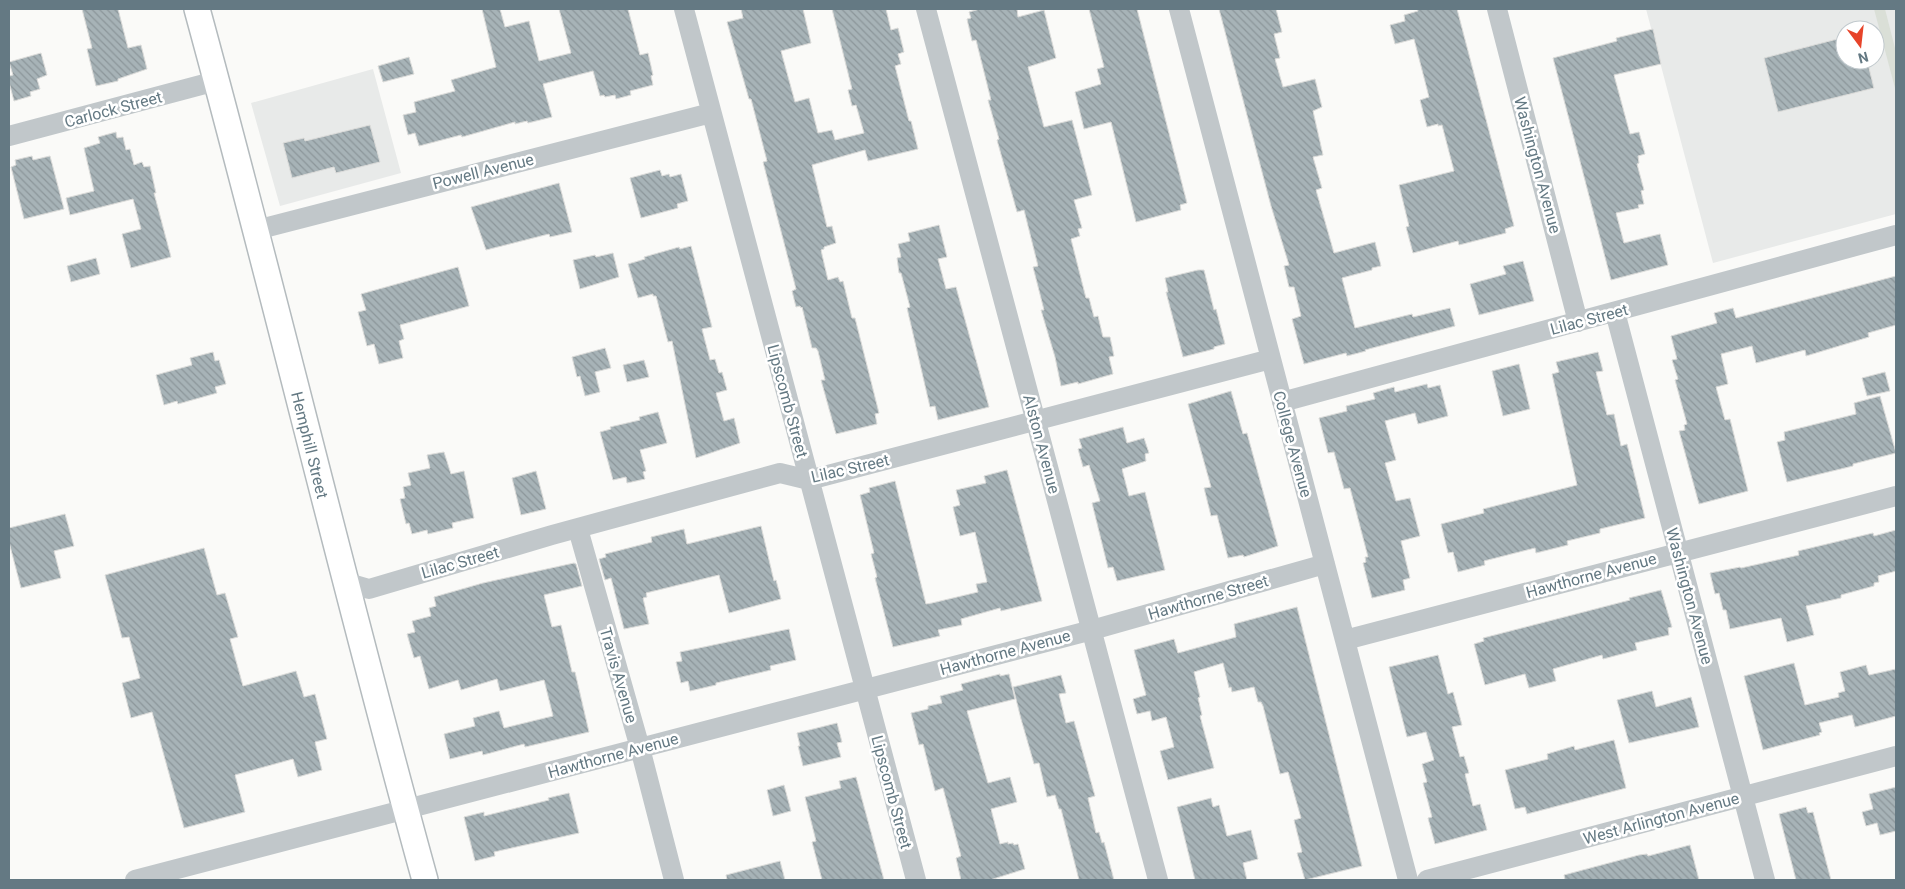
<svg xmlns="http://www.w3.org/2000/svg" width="1905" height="889" font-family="Roboto,sans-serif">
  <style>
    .built { fill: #e8eae9; fill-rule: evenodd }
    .park { fill: #dadfd7 }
    .building { fill: url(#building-back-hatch); stroke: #dcdcda }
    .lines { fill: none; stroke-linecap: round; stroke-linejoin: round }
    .major-casing { stroke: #b4bbbe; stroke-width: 28 }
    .minor { stroke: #c1c7ca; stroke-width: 20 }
    .major { stroke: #fff; stroke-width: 25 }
    .labels { text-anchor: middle; stroke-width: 5; stroke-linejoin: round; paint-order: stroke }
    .street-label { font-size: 16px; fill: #647983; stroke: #fff }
  </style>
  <defs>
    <pattern id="building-back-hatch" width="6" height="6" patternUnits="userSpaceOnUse" patternTransform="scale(1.25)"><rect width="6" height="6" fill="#a7b3b7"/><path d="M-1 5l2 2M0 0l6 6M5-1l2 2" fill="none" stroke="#8c969a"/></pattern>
  </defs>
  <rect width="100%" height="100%" fill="#fafaf8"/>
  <path class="built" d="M1646,9H1896V214L1713,263ZM1845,30H1875V60H1845Z
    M373,69L401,173L280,206L251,103Z"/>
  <path class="park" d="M1874,9H1885L1896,52V92Z"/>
  <path class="building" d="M82,9H118L128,48L141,45L147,69L118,79V81L96,86L87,49L92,48Z
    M482,9H500L505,27L529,21L539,61L571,53L559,9H628L640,55L648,53L653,75L651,76L653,85L630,91L631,95L616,99L615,95L605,97L604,95L600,96L593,71L543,84L552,117L528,123L527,121L515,124V122L462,137L461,135L419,146L415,133L408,135L403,115L416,112L414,102L455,91L451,80L496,67Z
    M741,9H803L811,43L781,51L795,102L809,98L818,133L832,130L835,140L864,133L856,105L852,106L848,90L852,89L832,9H886L891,30L898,28L904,52L898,54L901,64L895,66L909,121H911L918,149L868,161L865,150L812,165L827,227L832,226L836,243L824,247V249L821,250L828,280L838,277L840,282L843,281L852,318H855L879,413L875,414L877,424L836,434L821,380H825L818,351L816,348H812L802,307L801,308L800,306L796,307L792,291L796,289L763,162L767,161L751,99H749L727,22L743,18Z
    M980,9H1017L1018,17L1044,10L1056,58L1028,67L1044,127L1072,120L1092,195L1074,200L1082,228L1078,229L1080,236L1071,239L1086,298H1089L1094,317L1098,316L1103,337H1110L1114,356L1109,357L1113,374L1078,384V382L1061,386L1055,357L1041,310H1044L1033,267L1038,266L1024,210L1017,212L997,140L999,139L988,100H991L976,40L972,41L967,19L971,18L969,12Z
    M1089,9H1137L1187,203L1180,205L1181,210L1136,222L1111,122L1084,129L1075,92L1101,84L1097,69L1104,67Z
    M1219,9H1276L1282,32L1274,34L1280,58L1275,59L1283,87L1315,79L1322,107L1313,111L1323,155L1313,157L1322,188L1316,190L1334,253L1375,242L1381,266L1372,268V270L1342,278L1355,328L1412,314L1413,317L1450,308L1455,326L1365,350L1366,351L1347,356L1346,353L1304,364L1292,319L1301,316L1294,287H1289L1284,266L1289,265L1271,206Z
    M1417,9H1457L1514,226L1505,229L1506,233L1459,245L1458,241L1413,253L1406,227L1409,226L1399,185L1454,171L1442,125L1438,126V124L1427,127L1420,100L1429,97L1414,39L1395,44L1390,25L1405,21L1404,15L1418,11Z
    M1653,29L1661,64L1614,75L1630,134L1639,132L1645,154L1638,156L1639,163L1637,164L1644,190L1641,191L1644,204L1638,205L1639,208L1616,213L1624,243L1660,234L1668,265L1611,280L1553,58L1617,41L1616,38Z
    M1845,37V60H1867L1874,88L1778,112L1764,58Z
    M41,53L47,75L37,79L40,89L30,92L31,96L14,101L9,82V76L13,75L9,62Z
    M409,57L414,74L383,82L378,66Z
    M370,125L380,162L336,173L334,167L292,178L283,143L304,138L305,141Z
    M116,132L117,138L123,137L126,150L130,149L134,165L142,162L144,167L150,166L156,193H154L171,257L131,268L122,234L141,229L133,199L70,215L66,198L94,191L84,148L100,143L98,137Z
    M32,156L33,160L50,156L64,209L24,219L11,167L16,165L15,160Z
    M660,170L662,176L669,174L670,177L681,174L688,201L677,204L678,208L641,218L630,178Z
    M559,183L572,232L550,237L549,234L486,250L471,207Z
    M939,225L947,257L938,259L946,289L956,287L989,407L938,420L935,406L930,407L907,308L910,307L901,273H899L897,258L901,257L898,244L910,241L908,233Z
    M691,246L712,327L702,329L710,360L715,359L719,373L722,372L727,390L716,393L724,421L734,418L740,443L696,458L672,341L668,342L656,296H653V294L638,298L628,264L645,259L644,257L679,247L680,249Z
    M613,253L619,277L580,289L573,260L595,255L596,257Z
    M96,258L100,274L71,282L67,266Z
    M1523,261L1534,301L1479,315L1470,284L1506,274L1503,266Z
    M458,267L469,306L400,325L404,339L399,341L403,358L379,364L374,344L367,346L358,312L366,310L361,294Z
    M1198,270H1204L1214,310L1216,309L1225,344L1214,347V349L1183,357L1166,292H1168L1165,278Z
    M1896,276V325L1868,333L1869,337L1806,356L1805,350L1756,363L1752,346L1721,354L1728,384L1716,387L1725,420L1730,419L1748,491L1699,504L1679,431L1685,430L1684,425L1687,424L1675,380L1678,379L1672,360L1677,359L1671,336L1717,323L1714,313L1733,308L1736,318Z
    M605,348L611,368L595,372L600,392L585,396L580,376L577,377L572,357Z
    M213,352L215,361L219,360L226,384L215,387L217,393L178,404L177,401L164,405L156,375L192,365L190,358Z
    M1598,352L1603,371L1596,372L1607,415L1614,414L1621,446L1627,444L1645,518L1600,529V533L1567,541L1568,545L1536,553L1535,548L1484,561L1485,565L1458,572L1453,552L1448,553L1441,524L1484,513L1483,509L1577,485L1552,374L1559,372L1556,362Z
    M644,360L649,377L627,382L623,365Z
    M1519,364L1530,409L1503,416L1492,371Z
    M1885,372L1890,391L1867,396L1862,378Z
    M1427,384L1428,388L1440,385L1448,416L1418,424L1415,413L1385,421L1396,460L1385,463L1396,501L1410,498L1420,536L1401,541L1410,578L1403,580L1405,590L1372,598L1363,563L1366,562L1365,557H1368L1350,488L1344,489L1334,452L1328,453L1319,418L1347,411L1346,406L1375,399L1373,393L1394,387L1395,392Z
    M1231,391L1243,434L1247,433L1278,546L1244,557L1243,555L1228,558L1217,515L1211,516L1204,488L1211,487L1188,404Z
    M1880,396L1896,453L1853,464V466L1787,482L1777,442L1785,440L1784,432L1856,414L1854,403Z
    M658,412L667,443L640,450L646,471L643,472L645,479L627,483L626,477L613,480L600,432L611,429L610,427L640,420L639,417Z
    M1123,427L1127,443L1144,438L1149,453L1145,454L1146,461L1122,469L1129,496L1145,492L1165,570L1117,581L1113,567L1108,568L1092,503L1100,501L1089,465L1083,467L1078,449L1082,448L1079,439Z
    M444,452L451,474L464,471L474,518L452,523L453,528L428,534L427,530L412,534L409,523L406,524L400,499L405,498L403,487L411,485L408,473L430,468L427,455Z
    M1007,470L1042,601L1001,611L1000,608L961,619L962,625L938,630L940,636L893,647L875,578L877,577L871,554L874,553L860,495L870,492L869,488L895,481L926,604L932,603L978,592L976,584L987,582L975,532L960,536L953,507L960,505L956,490L986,483L984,476Z
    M536,471L546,509L521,515L512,478Z
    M65,514L74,546L54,551L61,578L21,588L9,542V528Z
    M761,526L774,581L776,580L781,599L729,613L719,575L646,593L647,597L643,598L649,624L624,629L611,578L605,580L599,559L606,557L605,554L652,542L651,537L684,529L687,544Z
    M1896,530V571L1878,576L1879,582L1874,583V586L1841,595V598L1806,606L1814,635L1787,642L1781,618L1730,629L1726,610H1723L1719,593L1715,594L1710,573L1740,567L1741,568L1799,555L1798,551L1873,533L1874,536Z
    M204,548L217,595L225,593L238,637L230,639L243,686L296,671L304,697L315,694L327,739L315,742L322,770L298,777L293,759L235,775L245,812L184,828L152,712L131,718L122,683L140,678L129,637L122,638L105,575Z
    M574,563L576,564L582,586L544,595L552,627L561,625L572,672H575L589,732L525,747L524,744L483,755L482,751L450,759L444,734L475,726L473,718L499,711L504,728L553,716L544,680L500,691L497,679L461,690L458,680L429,689L420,656L414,658L407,634L415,632L412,621L431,616L429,608L436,606L434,597L483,583Z
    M1661,590L1672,627L1668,628L1669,635L1635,643L1637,650L1603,659L1602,655L1553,669L1556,681L1529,688L1525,674L1485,685L1474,644L1484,641L1483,638L1630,600L1629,598Z
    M1297,607L1362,866L1305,880L1297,853L1302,852L1294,820L1301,818L1288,772L1280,774L1263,706L1261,702H1258L1254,687L1232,692L1231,687L1229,688L1223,663L1194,672L1200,697L1198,698L1202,715L1200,716L1214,768L1168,780L1160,751L1174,747L1166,717L1152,721L1150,711L1137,714L1133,699L1146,695L1134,650L1174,639L1178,653L1236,637L1234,624Z
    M789,629L796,660L770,666L771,670L716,683V685L690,691L688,681L681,683L676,662L682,661L680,652Z
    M1438,655L1448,694L1453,692L1462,725L1452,727L1460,757L1464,756L1469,773L1465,774L1473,806L1480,804L1487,830L1435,844L1428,818L1432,817L1423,783L1427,782L1422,764L1434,760L1426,732L1407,737L1389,667Z
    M1794,663L1805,705L1839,697L1838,693L1845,691L1840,672L1866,665L1869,675L1896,669V716L1855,727L1852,715L1819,723L1822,732L1819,733L1820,735L1763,750L1744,676Z
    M1000,674V676L1009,674L1015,699L967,711L988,783L1010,777L1017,802L991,809L1000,844L1008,842V844L1013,843L1014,845L1018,844L1025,869L990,880H961L956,858L961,856L943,788L935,791L923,744L919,745L911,713L928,709V706L942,703L940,696L963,690L961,684Z
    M1061,675L1066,693L1059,694L1066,723L1074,721L1095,796L1088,798L1096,833L1099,832L1102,843L1104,842L1114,880H1079L1061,809H1059L1055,795L1047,797L1039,763L1034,764L1021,719L1013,687Z
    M1652,691L1656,707L1691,697L1699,727L1629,743L1617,700Z
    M837,723L842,742L837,743L841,757L803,766L798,746H800L797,733Z
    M1614,740L1626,788L1527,814L1525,807L1515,809L1505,770L1548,759L1547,754L1574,746L1575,750Z
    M856,777L884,880H822L812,842L816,841L805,797L841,788L839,781Z
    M784,785L791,811L773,816L767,790Z
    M1896,787V831L1880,835L1877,823L1866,826L1862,812L1873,809L1869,794Z
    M569,793L579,833L494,852L495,856L475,861L464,817L484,812V816L549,800L548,798Z
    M1211,798L1213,807L1219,805L1227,836L1251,830L1258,859L1243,863L1247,880H1195L1177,807Z
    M1806,807L1808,813L1813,812L1831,880H1796L1779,814Z
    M1690,845L1699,880H1565L1564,875L1639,855L1647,854L1648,856Z
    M780,861L785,880H727L726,875Z"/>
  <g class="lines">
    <defs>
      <path id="major" d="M197,9C276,298 345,591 425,880"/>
    </defs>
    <use href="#major" class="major-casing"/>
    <path class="minor" d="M684,9L916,880
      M926,9L1158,880
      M1179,9L1408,880
      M1497,9L1578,322
      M9,136L216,81
      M256,230L711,113
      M1615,312L1765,880
      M1282,402L1896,235
      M578,529L640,748L674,880
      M345,582L369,589L552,535L780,473L809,480L1271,359
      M1345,640L1896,496
      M135,880L1092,630L1325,564
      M1427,880L1896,756"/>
    <use href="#major" class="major"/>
  </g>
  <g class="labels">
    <g class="street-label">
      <text transform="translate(113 109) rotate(-15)" y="6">Carlock Street</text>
      <text transform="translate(1538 165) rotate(75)" y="6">Washington Avenue</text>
      <text transform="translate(483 171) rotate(-14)" y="6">Powell Avenue</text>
      <text transform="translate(1589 319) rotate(-15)" y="6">Lilac Street</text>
      <text transform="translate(788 401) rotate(75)" y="6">Lipscomb Street</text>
      <text transform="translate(1042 444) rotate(75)" y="6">Alston Avenue</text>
      <text transform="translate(1293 444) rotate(75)" y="6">College Avenue</text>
      <text transform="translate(310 445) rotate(76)" y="6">Hemphill Street</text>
      <text transform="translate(850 468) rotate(-13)" y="6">Lilac Street</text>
      <text transform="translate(460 562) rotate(-16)" y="6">Lilac Street</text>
      <text transform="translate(1591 575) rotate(-15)" y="6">Hawthorne Avenue</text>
      <text transform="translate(1690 596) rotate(75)" y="6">Washington Avenue</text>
      <text transform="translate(1208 597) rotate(-16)" y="6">Hawthorne Street</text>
      <text transform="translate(1005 652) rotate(-15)" y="6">Hawthorne Avenue</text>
      <text transform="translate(619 675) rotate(74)" y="6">Travis Avenue</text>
      <text transform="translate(613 755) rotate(-15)" y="6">Hawthorne Avenue</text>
      <text transform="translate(892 792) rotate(75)" y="6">Lipscomb Street</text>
      <text transform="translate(1661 818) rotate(-15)" y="6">West Arlington Avenue</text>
    </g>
  </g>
  <rect width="1905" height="889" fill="none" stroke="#647983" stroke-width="20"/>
  <g transform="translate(1860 45) rotate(165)"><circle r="24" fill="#ffffff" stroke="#c1c9cd"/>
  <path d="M0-4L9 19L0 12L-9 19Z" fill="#e7442a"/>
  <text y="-8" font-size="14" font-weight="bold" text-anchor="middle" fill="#647983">N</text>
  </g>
</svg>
